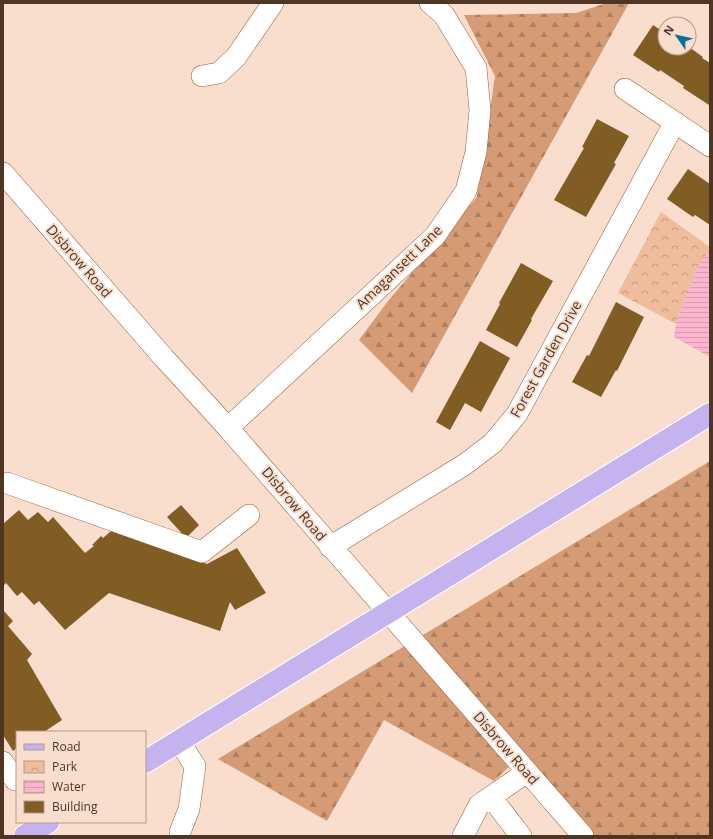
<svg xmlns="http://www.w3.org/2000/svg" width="713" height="839" font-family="'Open Sans',sans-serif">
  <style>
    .forest { fill: url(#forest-firs) }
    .park { fill: url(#park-crowns) }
    .water { fill: url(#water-rules) }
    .building { fill: #815c23 }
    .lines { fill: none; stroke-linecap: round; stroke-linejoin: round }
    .minor-casing { stroke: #965d33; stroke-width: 22 }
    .major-casing { stroke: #fff; stroke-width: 24 }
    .minor { stroke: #fff; stroke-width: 21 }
    .major { stroke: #c4b3ee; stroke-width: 22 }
    .labels { text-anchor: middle; stroke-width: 4; stroke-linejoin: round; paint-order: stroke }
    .street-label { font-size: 14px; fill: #4f3523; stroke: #f9decd }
  </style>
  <defs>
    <pattern id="forest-firs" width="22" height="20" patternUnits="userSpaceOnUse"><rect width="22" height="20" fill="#d49b74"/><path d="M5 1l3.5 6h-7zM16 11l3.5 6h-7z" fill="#ae7f5f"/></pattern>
    <pattern id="park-crowns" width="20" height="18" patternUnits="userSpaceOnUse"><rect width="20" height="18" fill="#efbd9c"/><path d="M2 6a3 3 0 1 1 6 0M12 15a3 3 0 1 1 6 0" fill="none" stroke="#c49a7f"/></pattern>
    <pattern id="water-rules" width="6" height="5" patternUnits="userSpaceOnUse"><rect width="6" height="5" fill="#fbb5cf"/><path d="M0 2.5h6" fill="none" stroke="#d99cb1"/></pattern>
  </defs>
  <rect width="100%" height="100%" fill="#f9decd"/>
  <path class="forest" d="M607,3H629L412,393L359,340L388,301L477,197L495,76L464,15L576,13Z
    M710,461V836H579L516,760L494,781L384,720L327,821L218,759Z"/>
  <path class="park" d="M661,212L710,247V250L698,266L676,324L618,293Z"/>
  <path class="water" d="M710,250V357L674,337L676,324L698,266Z"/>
  <path class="building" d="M653,25L665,33V48L689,47L703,57L702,58L710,63V102L709,105L683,88L684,86L660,70L659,72L633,55Z
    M597,119L629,136L614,163L616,164L586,217L554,200L584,148L582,147Z
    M688,169L710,184V225L695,215L693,217L667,199Z
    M521,263L553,281L531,319L532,320L517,347L486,330L500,304L499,303Z
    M616,302L644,317L617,371L616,370L601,397L572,382L587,355L589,356Z
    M480,341L510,358L481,412L465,403L450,430L436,422Z
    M181,505L199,525L186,538L167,517Z
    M19,510L28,520L38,512L48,522L53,517L85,553L94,546L92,545L101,536L103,538L111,531L207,564L237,548L266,593L235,610L230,602L220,631L109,593L65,630L39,601L34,605L22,592L17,596L6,583L3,586V524Z
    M3,610L13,621L8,626L32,654L27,660L62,720L44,732H17V748L13,751L3,735Z"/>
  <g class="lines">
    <defs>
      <path id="minor" d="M202,76L219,73L236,57L273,3
        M625,89L710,146
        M3,173L164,358L228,428L583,836
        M228,428L435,236L466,191L476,152L480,110L476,68L444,15L430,3
        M7,483L202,552L249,515
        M330,547L464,465L493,443L517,414L675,122
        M179,741L195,766L189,809L180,832
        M3,762L15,780
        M491,797L521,836
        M463,836L479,805L527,772"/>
      <path id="major" d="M145,762L710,414
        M25,836L48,822"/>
    </defs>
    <use href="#minor" class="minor-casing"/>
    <use href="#major" class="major-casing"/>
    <use href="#minor" class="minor"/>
    <use href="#major" class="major"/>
  </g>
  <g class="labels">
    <g class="street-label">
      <text transform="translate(79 261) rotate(49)" y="5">Disbrow Road</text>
      <text transform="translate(399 267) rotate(-44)" y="5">Amagansett Lane</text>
      <text transform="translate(546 359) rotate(-61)" y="5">Forest Garden Drive</text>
      <text transform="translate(294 504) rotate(50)" y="5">Disbrow Road</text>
      <text transform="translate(506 748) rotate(49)" y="5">Disbrow Road</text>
    </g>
  </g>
  <rect width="713" height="839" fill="none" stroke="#4f3523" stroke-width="8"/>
  <rect x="16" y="731" width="130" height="92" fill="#f9decd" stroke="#b59a89"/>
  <rect x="24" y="744" width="20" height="6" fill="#c4b3ee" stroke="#b59a89"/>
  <text x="52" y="751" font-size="12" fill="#4f3523">Road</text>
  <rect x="24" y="761" width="20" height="12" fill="url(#park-crowns)" stroke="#b59a89"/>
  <text x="52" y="771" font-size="12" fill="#4f3523">Park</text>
  <rect x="24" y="781" width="20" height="12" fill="url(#water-rules)" stroke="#b59a89"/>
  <text x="52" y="791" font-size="12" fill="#4f3523">Water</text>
  <rect x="24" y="801" width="20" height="12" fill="#815c23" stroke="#b59a89"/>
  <text x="52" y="811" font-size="12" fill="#4f3523">Building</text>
  <g transform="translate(677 36) rotate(304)"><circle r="19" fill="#f9decd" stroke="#b59a89"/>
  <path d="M0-3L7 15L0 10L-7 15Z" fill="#06709c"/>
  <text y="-6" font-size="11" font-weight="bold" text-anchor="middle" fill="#4f3523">N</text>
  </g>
</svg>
